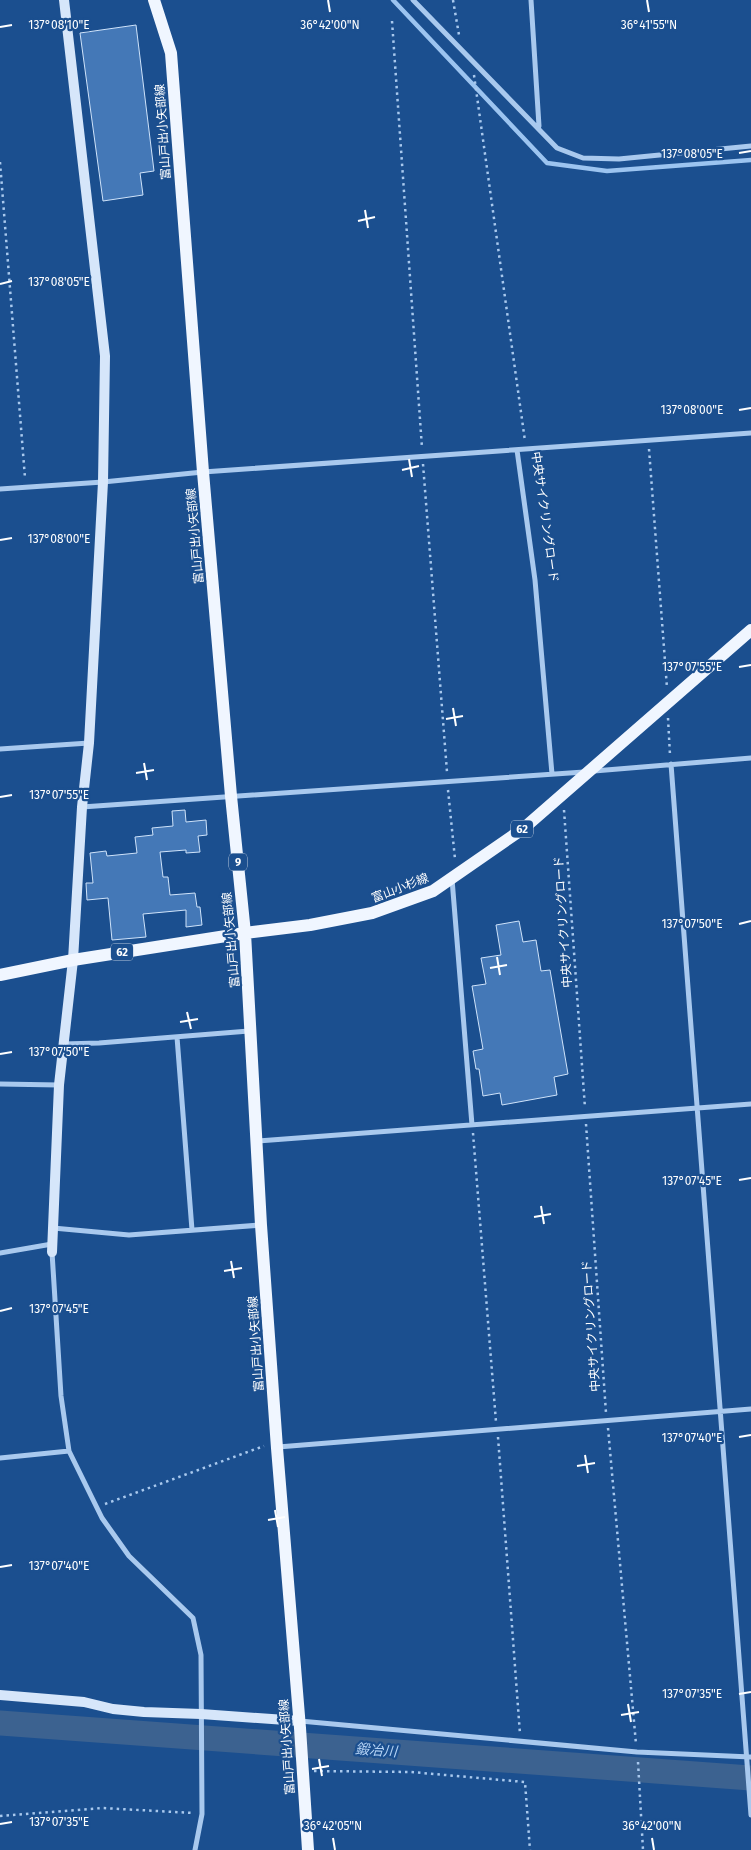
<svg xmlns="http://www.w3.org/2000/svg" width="751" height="1850" font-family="'Fira Sans','Noto Sans JP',sans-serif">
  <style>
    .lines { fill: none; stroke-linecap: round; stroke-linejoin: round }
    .stream { stroke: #9cc4f0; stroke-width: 4.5 }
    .river { stroke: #3c6290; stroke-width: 25 }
    .building { fill: #4478b7; stroke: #cfe3fa }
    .path { stroke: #a9c9ee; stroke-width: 2.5; stroke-dasharray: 2.5 4; stroke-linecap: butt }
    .street { stroke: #a9c9ee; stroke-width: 5 }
    .secondary { stroke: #d6e6fa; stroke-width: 10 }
    .primary { stroke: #f0f6ff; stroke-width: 12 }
    .ticks { fill: none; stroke: #fff; stroke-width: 2 }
    .labels { text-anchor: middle; stroke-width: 4.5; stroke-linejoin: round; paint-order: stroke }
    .shield { fill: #1b4f8f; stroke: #bbcadd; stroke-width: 1 }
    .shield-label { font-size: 11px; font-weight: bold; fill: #fff }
    .street-label { font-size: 12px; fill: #fff; stroke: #1b4f8f }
    .water-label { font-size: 14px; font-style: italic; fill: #b5d3f5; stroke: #1b4f8f }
    .ticks-label { font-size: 12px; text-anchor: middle; fill: #fff; stroke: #1b4f8f; stroke-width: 4.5; stroke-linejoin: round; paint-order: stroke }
  </style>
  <rect width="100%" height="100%" fill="#1b4f8f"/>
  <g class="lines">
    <path class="stream" d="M393,0L547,163L607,171L751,160"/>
    <path class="river" d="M0,1723L751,1778"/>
  </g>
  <path class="building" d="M136,25L154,171L140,173L143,195L103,201L80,33Z
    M185,810L186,822L206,820L207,835L198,836L200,852L186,853V850L160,852L163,877H168L170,895L195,893L197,907H200L202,925L186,927V910L143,914L146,937L112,940L108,898L87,900L86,883H93L90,853L106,851L107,856L137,853L135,837L153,835L152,828L173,826L172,811Z
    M519,921L523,942L536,940L541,971L550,970L568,1074L554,1077L557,1095L502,1105L500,1093L483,1096L479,1069H476L473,1051L483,1049L472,986L486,984L481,958L501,955L496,925Z"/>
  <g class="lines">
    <path class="path" d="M453,0L459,35
      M392,21L422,448
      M474,75L525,441
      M0,162L25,478
      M649,449L667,688
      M423,464L447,772
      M668,718L670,755
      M448,790L455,859
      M564,810L585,1108
      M586,1124L606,1413
      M473,1133L496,1422
      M608,1428L636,1744
      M498,1437L520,1734
      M105,1504L264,1446
      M638,1762L643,1850
      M314,1771L411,1772L525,1782L530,1850
      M0,1816L102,1808L193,1813"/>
    <path class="street" d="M413,0L557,148L583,158L619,159L751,146
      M531,0L539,126
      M517,450L535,580L552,774
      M0,489L103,482L203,472L751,433
      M0,749L89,743
      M671,764L751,1815
      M594,771L751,758
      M82,807L584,772
      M452,879L472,1125
      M177,1037L192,1230
      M63,1044L99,1043L249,1031
      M0,1084L59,1085
      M258,1141L751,1104
      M53,1228L129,1235L261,1225
      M52,1252L61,1396L69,1451L102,1518L129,1556L193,1618L201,1655L202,1814L195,1850
      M0,1253L52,1244
      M278,1447L751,1409
      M0,1458L69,1451
      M300,1721L637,1752L751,1757"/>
    <path class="secondary" d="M52,1252L59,1085L73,960L82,807L89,743L103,482L105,356L64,0
      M0,1695L84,1702L113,1709L144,1712L201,1714L300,1721"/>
    <path class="primary" d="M154,0L171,53L203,472L231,796L245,933L261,1225L277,1448L300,1728L308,1850
      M0,975L73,960L245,933L310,925L372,913L433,891L524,828L751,630"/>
  </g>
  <path class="ticks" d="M328,0L330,12M647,0L649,12M0,27L12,25M739,153L751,151M365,210L368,228M358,221L375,217M0,284L12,281M739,410L751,408M409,459L412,477M402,470L419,466M0,540L12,538M739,667L751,665M453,708L456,726M446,719L463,716M144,763L147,780M136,773L154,770M0,797L12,795M739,924L751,921M497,957L500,975M490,968L507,965M187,1012L191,1029M180,1022L198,1019M0,1054L12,1052M739,1180L751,1178M541,1206L544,1224M534,1217L551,1214M231,1261L234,1278M224,1271L242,1268M0,1311L12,1308M739,1437L751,1435M585,1455L588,1473M577,1466L595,1463M275,1510L278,1527M268,1520L285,1517M0,1567L12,1565M739,1694L751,1692M628,1704L631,1722M621,1715L639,1712M319,1759L322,1776M312,1769L329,1766M0,1824L12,1822M333,1838L335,1850M652,1838L654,1850"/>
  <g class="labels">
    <g class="shield">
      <rect x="511" y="820.5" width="22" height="17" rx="4"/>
      <rect x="229" y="853.5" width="18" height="17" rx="4"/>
      <rect x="111" y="943.5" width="22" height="17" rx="4"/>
    </g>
    <g class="shield-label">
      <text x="522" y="833">62</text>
      <text x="238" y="866">9</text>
      <text x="122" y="956">62</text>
    </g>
    <g class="street-label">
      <text transform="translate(163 132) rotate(-94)" y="4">富山戸出小矢部線</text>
      <text transform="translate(545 517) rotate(82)" y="4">中央サイクリングロード</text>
      <text transform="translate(195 536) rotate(-95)" y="4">富山戸出小矢部線</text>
      <text transform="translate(400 888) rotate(-21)" y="4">富山小杉線</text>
      <text transform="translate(563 922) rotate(-94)" y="4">中央サイクリングロード</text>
      <text transform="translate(231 940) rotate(-95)" y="4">富山戸出小矢部線</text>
      <text transform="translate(591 1326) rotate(-94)" y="4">中央サイクリングロード</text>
      <text transform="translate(256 1344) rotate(-94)" y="4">富山戸出小矢部線</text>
      <text transform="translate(287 1747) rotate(-94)" y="4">富山戸出小矢部線</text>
    </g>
    <g class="water-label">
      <text transform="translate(376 1750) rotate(4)" y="5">鍛冶川</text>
    </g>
  </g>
  <g class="ticks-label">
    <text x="59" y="29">137°08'10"E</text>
    <text x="649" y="29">36°41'55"N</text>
    <text x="330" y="29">36°42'00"N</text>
    <text x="692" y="158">137°08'05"E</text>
    <text x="59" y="286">137°08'05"E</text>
    <text x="692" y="414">137°08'00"E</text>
    <text x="59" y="543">137°08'00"E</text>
    <text x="692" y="671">137°07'55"E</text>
    <text x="59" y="799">137°07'55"E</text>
    <text x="692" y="928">137°07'50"E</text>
    <text x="59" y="1056">137°07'50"E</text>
    <text x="692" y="1185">137°07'45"E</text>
    <text x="59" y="1313">137°07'45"E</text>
    <text x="692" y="1442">137°07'40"E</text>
    <text x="59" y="1570">137°07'40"E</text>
    <text x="692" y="1698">137°07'35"E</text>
    <text x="59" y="1826">137°07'35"E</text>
    <text x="333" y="1830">36°42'05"N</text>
    <text x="652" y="1830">36°42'00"N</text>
  </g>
</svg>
